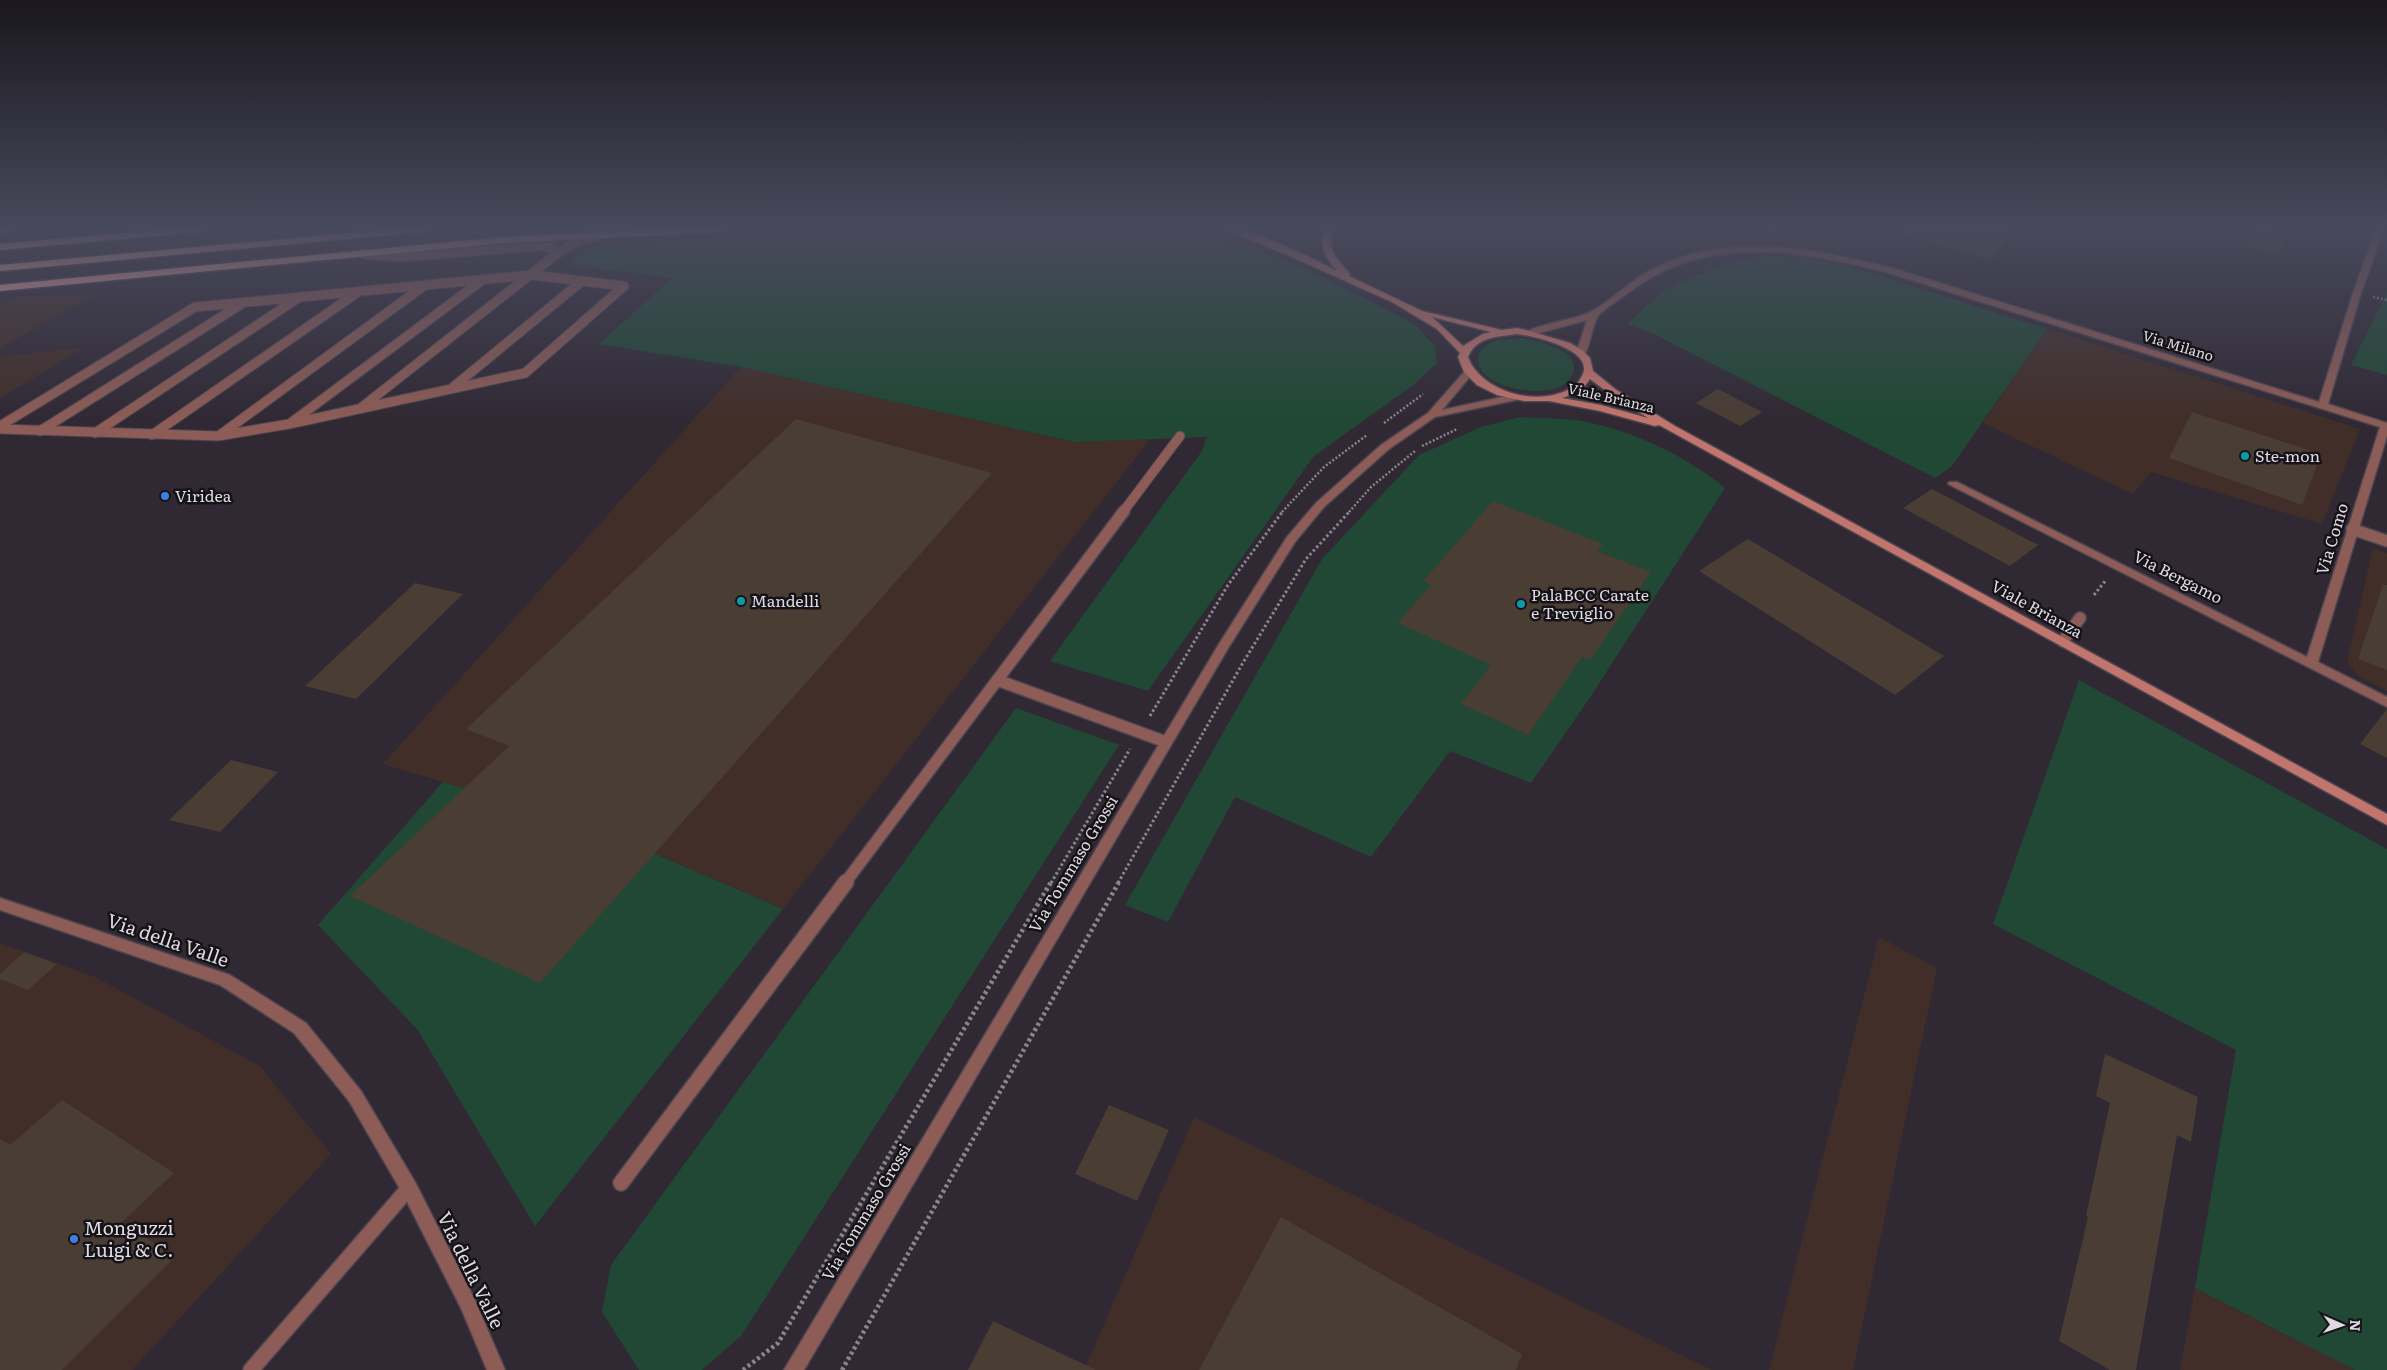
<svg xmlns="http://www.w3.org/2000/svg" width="2387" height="1370" font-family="Literata,serif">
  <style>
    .industrial { fill: #412e29 }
    .green { fill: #204834 }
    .building { fill: #493d34 }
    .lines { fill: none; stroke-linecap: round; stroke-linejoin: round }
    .lane-far2-casing { stroke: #4c4550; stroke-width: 11 }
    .lane-far1-casing { stroke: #4c4550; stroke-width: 14 }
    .lane-casing { stroke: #4c4550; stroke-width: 18 }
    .street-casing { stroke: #4c4550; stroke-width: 3 }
    .secondary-casing { stroke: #4c4550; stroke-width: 3 }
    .highway-casing { stroke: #4c4550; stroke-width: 3 }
    .path-far2 { stroke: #8a848d; stroke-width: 2.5; stroke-dasharray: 2 2; stroke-linecap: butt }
    .path-far1 { stroke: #8a848d; stroke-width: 3; stroke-dasharray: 2.5 2.5; stroke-linecap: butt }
    .path { stroke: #8a848d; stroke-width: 4.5; stroke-dasharray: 3 3; stroke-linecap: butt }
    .lane-far2 { stroke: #8d5c56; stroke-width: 9 }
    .lane-far1 { stroke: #8d5c56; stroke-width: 11 }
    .lane { stroke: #8d5c56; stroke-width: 15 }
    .street { fill: #8d5c56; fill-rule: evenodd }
    .secondary { fill: #c2756c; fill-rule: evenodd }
    .highway { fill: #f4aba2; fill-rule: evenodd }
    .culture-dot { fill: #0f9aa8; stroke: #161318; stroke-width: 2 }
    .shop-dot { fill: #3f7fe0; stroke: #161318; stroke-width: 2 }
    .labels { text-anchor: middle; stroke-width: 5; stroke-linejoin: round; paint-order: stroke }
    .far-street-label { font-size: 14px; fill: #dfdbe2; stroke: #161318 }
    .poi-label { font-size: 16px; fill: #dfdbe2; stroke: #161318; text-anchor: start }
    .street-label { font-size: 16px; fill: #dfdbe2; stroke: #161318 }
    .near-street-label { font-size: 19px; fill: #dfdbe2; stroke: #161318 }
    .near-poi-label { font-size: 19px; fill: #dfdbe2; stroke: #161318; text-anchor: start }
  </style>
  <rect width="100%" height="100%" fill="#302934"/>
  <path class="industrial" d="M94,295L0,348V306L18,296Z
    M2047,329L2360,429L2322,524L2151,472L2133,494L1983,423Z
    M85,347L0,398V357Z
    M741,367L1074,442L1151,438L783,909L592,827L383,764Z
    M2373,548L2387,553V691L2357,675L2347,662Z
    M1879,937L1937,968L1853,1370H1769Z
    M0,943L95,977L260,1066L331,1154L132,1370H0Z
    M1194,1117L1712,1370H1084Z
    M2195,1288L2355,1370H2180Z"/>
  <path class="green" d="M804,231L1176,233L1218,239L1296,264L1413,323L1435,346L1437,363L1412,386L1313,457L1148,691L1050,661L1202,451L1207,437L1074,442L741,367L599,344L672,278L570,265L590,247Z
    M1767,255L1813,259L1854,268L2047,329L1952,466L1935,478L1650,332L1627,324L1664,290L1716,267Z
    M2387,289V375L2351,365L2384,299Z
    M1522,338C1537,340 1587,352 1571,377C1558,399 1510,391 1492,380C1473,369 1473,348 1495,341C1504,339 1513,339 1522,338Z
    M1520,417C1541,419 1562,418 1582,421C1632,430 1686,456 1725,488L1589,699L1531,783L1450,751L1371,857L1235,797L1168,922L1125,905L1322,559L1419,455L1481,427Z
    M2079,680L2387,849V1370H2355L2195,1288L2236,1050L1993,924Z
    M1016,708L1119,745L741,1336L702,1370H639L602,1312L611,1265Z
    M443,782L592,827L783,909L535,1226L417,1029L318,925Z"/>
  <path class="building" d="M1905,229H2015L1991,260L1904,235Z
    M2257,229H2268L2288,234L2278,255L2248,247Z
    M1718,389L1762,412L1740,426L1696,403Z
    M2192,412L2321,454L2302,505L2169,458Z
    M796,419L992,473L540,983L350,896L509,746L466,729Z
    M1932,489L2038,545L2010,566L1903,508Z
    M1493,501L1603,544L1597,551L1651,572L1590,660L1582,657L1528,735L1461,704L1491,665L1398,623L1431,585L1423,581Z
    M1748,539L1944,656L1895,695L1699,571Z
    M415,583L463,594L356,699L305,686Z
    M2383,585H2387V670L2358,659Z
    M2387,709V758L2360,744Z
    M231,760L278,772L220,832L169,820Z
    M24,952L57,964L28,990L0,979V974Z
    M2105,1054L2198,1097L2191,1142L2177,1135L2136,1370H2110L2059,1341L2088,1217L2086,1216L2110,1103L2096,1096Z
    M62,1100L174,1173L122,1222L175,1257L62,1370H0V1139L10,1145Z
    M1109,1105L1169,1130L1137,1201L1075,1174Z
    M1281,1217L1522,1354L1516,1370H1199Z
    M993,1321L1096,1370H968Z"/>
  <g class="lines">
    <defs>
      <path id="lane-far2" d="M364,254L400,257L538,246L552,247L554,256
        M452,388L582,281
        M362,407L554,256L573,243L599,235
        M292,422L481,281
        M0,426L195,307L532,275L624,286L525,373L289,424L218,436L0,429
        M40,431L240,305
        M95,433L298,298
        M152,435L358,292
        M220,435L425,285
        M1123,512L1180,436"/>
      <path id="lane-far1" d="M2352,529L2387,541
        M2063,641L2080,618
        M997,680L1166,742
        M845,883L1124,511"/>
      <path id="lane" d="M621,1183L846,882
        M251,1370L409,1188"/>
      <path id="street" d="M2376,229H2384L2361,293L2328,404L2387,423V436L2318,662L2387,697V707L1948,484L1949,482H1957L2307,657L2380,427L1886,272C1797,250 1706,233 1628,293C1620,299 1602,310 1598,316C1591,328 1591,344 1584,356L1581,357L1576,354L1587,320L1532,335L1527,332C1537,324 1576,320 1592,311C1613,300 1629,281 1651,270C1726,230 1814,249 1892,268L2319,402L2353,293Z
        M1468,370L1473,373L1442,410L1516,394L1521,397L1516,400L1435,417L1389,449L1324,507L1295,542L1227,650L804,1370H784L1219,644L1287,537L1316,503L1381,445L1428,413L1465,371Z
        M0,898L230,975L306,1023L361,1091L415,1182L473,1296L505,1370H487L461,1308L403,1194L349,1101L294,1033L220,985L0,910Z"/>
      <path id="secondary" d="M1223,229C1253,227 1309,257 1337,271C1325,258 1319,246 1325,229H1333C1327,253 1336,257 1350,274L1349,276L1422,311L1502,330L1517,328L1526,330L1570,343L1582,350L1590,358L1593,371L1615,389L1675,426L2387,814V825L1659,425L1655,426L1600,411L1549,401H1524L1497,395L1477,385L1464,372L1458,357L1460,353L1437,329L1392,302L1285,254ZM1432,317L1491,332L1483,334L1463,346ZM1517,334C1533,336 1593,349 1583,374C1580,379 1579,383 1574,386C1543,409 1481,393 1468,357C1477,336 1497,337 1517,334ZM1590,379L1609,393L1648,418L1601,405L1562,398L1581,391Z"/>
      <path id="highway" d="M0,229H15L0,233Z
        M170,229H206L201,232L0,250V244Z
        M393,229H428L423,232L0,271V265Z
        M667,229H727L722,232L504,243L0,291V285L504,237Z"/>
    </defs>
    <use href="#lane-far2" class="lane-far2-casing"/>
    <use href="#lane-far1" class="lane-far1-casing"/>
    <use href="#lane" class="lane-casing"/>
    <use href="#street" class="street-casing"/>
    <use href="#secondary" class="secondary-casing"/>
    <use href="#highway" class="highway-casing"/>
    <path class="path-far2" d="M1767,229L1775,231
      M2373,297L2387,300
      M1384,423L1423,394
      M1422,446L1457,429
      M1282,512L1324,467L1367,435
      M1349,512L1371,487L1415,451"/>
    <path class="path-far1" d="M2094,595L2106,580
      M1150,716L1228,585L1283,511
      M1051,883L1130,749
      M1118,883L1241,666L1306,559L1350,511"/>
    <path class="path" d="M743,1370L778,1343L1051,882
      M842,1370L1119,882"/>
    <use href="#lane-far2" class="lane-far2"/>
    <use href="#lane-far1" class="lane-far1"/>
    <use href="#lane" class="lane"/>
    <use href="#street" class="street"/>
    <use href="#secondary" class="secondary"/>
    <use href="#highway" class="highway"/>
  </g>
  <linearGradient id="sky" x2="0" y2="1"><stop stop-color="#1a171d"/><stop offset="0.54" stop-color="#48495c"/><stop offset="1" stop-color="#48495c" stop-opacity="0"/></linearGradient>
  <rect width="2387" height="421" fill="url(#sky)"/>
  <g class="culture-dot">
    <circle cx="2245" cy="456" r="5"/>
    <circle cx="741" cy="601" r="5"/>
    <circle cx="1521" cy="604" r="5"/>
  </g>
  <g class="shop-dot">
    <circle cx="165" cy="496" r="5"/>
    <circle cx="74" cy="1239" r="5"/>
  </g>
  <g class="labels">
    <g class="far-street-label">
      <text transform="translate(2178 346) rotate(17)" y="5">Via Milano</text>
      <text transform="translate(1611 398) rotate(13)" y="5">Viale Brianza</text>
    </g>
    <g class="poi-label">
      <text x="2255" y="462">Ste-mon</text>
      <text x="175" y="502">Viridea</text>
      <text x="1531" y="601">PalaBCC Carate<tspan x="1531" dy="18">e Treviglio</tspan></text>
      <text x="751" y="607">Mandelli</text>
    </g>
    <g class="street-label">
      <text transform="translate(2332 539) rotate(-73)" y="6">Via Como</text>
      <text transform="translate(2178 577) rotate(27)" y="6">Via Bergamo</text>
      <text transform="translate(2037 609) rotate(29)" y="6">Viale Brianza</text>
      <text transform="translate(1073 864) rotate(-59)" y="6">Via Tommaso Grossi</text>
      <text transform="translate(866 1212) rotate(-59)" y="6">Via Tommaso Grossi</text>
    </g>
    <g class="near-street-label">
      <text transform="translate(168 940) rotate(19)" y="7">Via della Valle</text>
      <text transform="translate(471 1270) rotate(64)" y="7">Via della Valle</text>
    </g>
    <g class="near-poi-label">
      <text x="84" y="1235">Monguzzi<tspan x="84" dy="22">Luigi &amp; C.</tspan></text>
    </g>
  </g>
  <g transform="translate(2342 1325) rotate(92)" stroke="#161318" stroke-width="4" paint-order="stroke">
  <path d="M0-4L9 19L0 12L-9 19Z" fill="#dfdbe2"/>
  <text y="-8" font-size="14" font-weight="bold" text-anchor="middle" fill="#dfdbe2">N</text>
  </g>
</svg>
